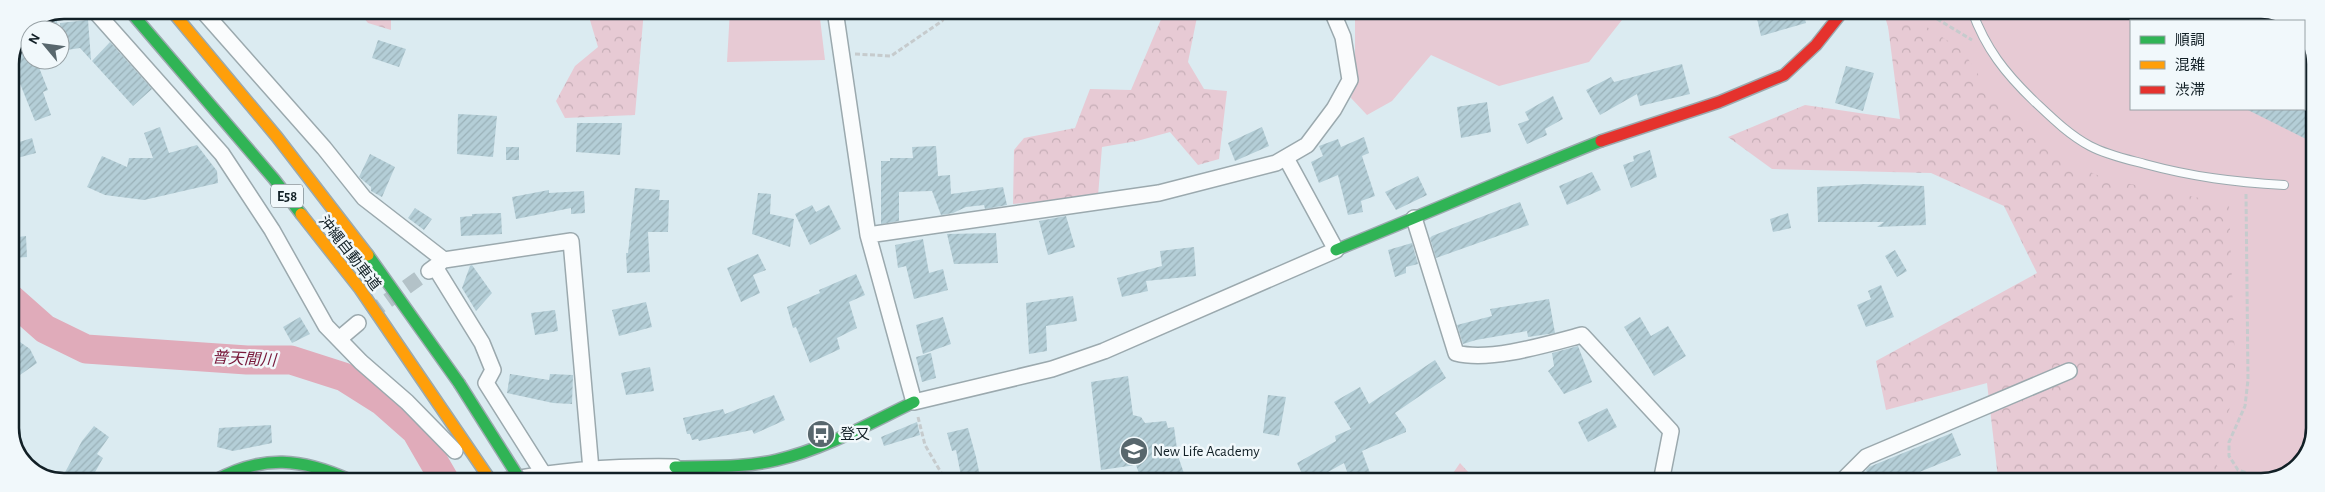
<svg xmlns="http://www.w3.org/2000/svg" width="2325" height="492" font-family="'Alegreya Sans','Noto Sans JP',sans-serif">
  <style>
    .green { fill: #e7cad4 }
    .forest { fill: url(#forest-crowns) }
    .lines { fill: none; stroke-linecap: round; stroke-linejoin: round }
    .river { stroke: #e0abba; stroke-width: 29 }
    .building { fill: url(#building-hatch) }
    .street-tunnel { stroke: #b3c2c8; stroke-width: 15; stroke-dasharray: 15 8; stroke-linecap: butt }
    .lane-casing { stroke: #9ba9ae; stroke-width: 10 }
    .street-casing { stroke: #9ba9ae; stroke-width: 18 }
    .fast-casing { stroke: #9ba9ae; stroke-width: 14 }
    .slow-casing { stroke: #9ba9ae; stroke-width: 14 }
    .jam-casing { stroke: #9ba9ae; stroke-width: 14 }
    .path { stroke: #c6cbcd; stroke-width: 3; stroke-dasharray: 5 2.5; stroke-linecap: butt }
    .lane { stroke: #fafcfd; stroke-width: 8 }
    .street { stroke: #fafcfd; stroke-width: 15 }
    .fast { stroke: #30b455; stroke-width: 11 }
    .slow { stroke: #ff9f0a; stroke-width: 11 }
    .jam { stroke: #e5322d; stroke-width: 11 }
    .fast-bridge-casing { stroke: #9ba9ae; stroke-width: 14; stroke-linecap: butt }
    .fast-bridge { stroke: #30b455; stroke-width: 11 }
    .labels { text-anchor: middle; stroke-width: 5; stroke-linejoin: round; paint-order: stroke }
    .shield { fill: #f1f8fb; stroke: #556166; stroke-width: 1 }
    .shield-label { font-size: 14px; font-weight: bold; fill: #122026 }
    .street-label { font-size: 15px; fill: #122026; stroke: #f1f8fb }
    .poi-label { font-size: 15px; fill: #122026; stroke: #f1f8fb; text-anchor: start }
    .water-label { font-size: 16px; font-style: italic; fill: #78183a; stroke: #f1f8fb }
    .rim { fill: none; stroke: #122026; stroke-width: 2.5 }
  </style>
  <defs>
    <pattern id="forest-crowns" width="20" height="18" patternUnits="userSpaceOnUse" patternTransform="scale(1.25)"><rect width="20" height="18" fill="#e7cad4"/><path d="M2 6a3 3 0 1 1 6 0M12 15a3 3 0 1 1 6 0" fill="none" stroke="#c5adb6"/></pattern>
    <pattern id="building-hatch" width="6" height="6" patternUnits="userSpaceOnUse" patternTransform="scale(1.25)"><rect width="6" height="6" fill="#b4ced7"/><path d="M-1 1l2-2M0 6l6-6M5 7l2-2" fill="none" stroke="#9ab1b8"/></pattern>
  </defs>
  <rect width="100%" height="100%" fill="#dbebf1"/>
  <path class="green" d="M730,10H819L825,60L727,62Z
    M1352,11H1629L1589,62L1499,86L1431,55L1392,101L1367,115L1351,98L1355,76V17Z
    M1883,11H2271L2289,21H2131V109H2304V34L2315,57L2314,438L2296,469L2261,482H2195L2208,413L1901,67Z"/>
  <path class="forest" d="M357,10H391V30L368,23Z
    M587,10H644L635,115L565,118L556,101L575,66L598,47Z
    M1165,10L1196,11L1197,17L1188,62L1204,89L1227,91L1219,159L1198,165L1170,132L1137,141L1102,147L1098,196L1013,204L1014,150L1024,138L1075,128L1090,89L1131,90Z
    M1886,11H1903L1963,51L2000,108L2052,155L2106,179L2229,204L2236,389L2213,459L2227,482H1991L1998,478L1987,383L1886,410L1876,361L2037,273L2004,206L1931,173L1772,169L1728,137L1805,105L1900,119Z
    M1460,463L1469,473L1463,482H1447Z"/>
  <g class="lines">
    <path class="river" d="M10,298L45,329L86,349L247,360H291L344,377L382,401L416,431L445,481"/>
  </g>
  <path class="building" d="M1769,11H1803L1806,23L1761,36L1756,14Z
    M56,13L58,30H30V60H36L48,90L43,92L51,115L35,121L11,61L26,26Z
    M88,20L91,60L80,48L60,51V23Z
    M378,40L406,49L399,67L372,58Z
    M110,42L152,89L133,106L92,61Z
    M1682,64L1690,94L1640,106L1637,94L1600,115L1586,90L1611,77L1614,82Z
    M1846,66L1874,73L1863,111L1835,103Z
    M1553,96L1563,119L1545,129L1547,135L1527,144L1518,124L1529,120L1525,112Z
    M1487,102L1491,132L1461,138L1457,107Z
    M2246,109H2314V120L2306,139Z
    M458,114L497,116L493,157L457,154Z
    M577,123H622L620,155L576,152Z
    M160,127L169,153L197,145L217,171L218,183L144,200L105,195L87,187L102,156L127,167L129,158H153L144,133Z
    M1262,127L1269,146L1235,161L1228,143Z
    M1364,137L1369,153L1362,156L1375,196L1361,201L1363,212L1348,215L1338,175L1319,183L1311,162L1323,156L1319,146L1338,139L1341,147Z
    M32,138L36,153L17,158L13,144Z
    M936,146L938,176L950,175L951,194L1003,187L1007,205L985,209L984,205L966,207L953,213L941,215L932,191L899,192V221L881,224V161H890V158H913L912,147Z
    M506,147H519V160H506Z
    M1650,150L1657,177L1631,188L1623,165L1634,161L1633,156Z
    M370,154L395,167L382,197L371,191V187L359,177Z
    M1592,172L1601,190L1567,205L1559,186Z
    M1418,176L1427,195L1396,210L1385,192Z
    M1865,184L1924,186L1926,225L1877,227L1884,222H1818L1817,187Z
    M635,188L660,190L659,200H669L668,232H648L650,272L627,273L626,253H628Z
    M549,190V193L584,191L585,213L571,214V208L516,219L512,197Z
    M758,193L771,194L770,214L794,219L790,247L752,234Z
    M1520,202L1529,225L1436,258L1430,238L1432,236Z
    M812,205L816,212L829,205L841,229L810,245L795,214Z
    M415,208L432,219L424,230L408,218Z
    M501,213L502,234L461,236L460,217L472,216V214Z
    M1788,213L1791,228L1773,232L1770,219Z
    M1066,216L1075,247L1048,255L1039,221Z
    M996,233L998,263L954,264L947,234Z
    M26,236L27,257L13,258L11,238Z
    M923,239L929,273L943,269L948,290L914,299L906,266L898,268L895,245Z
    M1412,243L1418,264L1406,267V273L1395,277L1388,250Z
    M1194,247L1196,276L1146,281L1148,291L1122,297L1117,278L1162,266L1160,251Z
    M1895,250L1907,271L1897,277L1885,256Z
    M758,254L766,270L753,275L760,293L741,302L727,268Z
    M472,265L492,293L476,311L462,288L470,266Z
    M856,274L865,295L849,302L857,328L837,338L840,349L810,363L796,327L793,328L787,307L820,293L819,290Z
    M1881,285L1894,317L1866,327L1857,305L1871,299L1868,291Z
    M1073,296L1077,321L1046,326L1047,351L1029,354L1026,303Z
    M1549,299L1555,333L1528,337L1527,331L1476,340L1463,344L1457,325L1492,316L1490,309Z
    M646,302L652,327L619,336L612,310Z
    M555,310L558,331L535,335L531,313Z
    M300,317L310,334L292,343L283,327Z
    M943,317L951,344L923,354L916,325Z
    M1640,317L1651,336L1668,326L1686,356L1654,376L1624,327Z
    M20,342L30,349L37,363L10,382V348Z
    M1578,346L1592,382L1564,394L1548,371L1554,366L1552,353Z
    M931,353L936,378L922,382L916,357Z
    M1435,360L1446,378L1395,413L1406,429V432L1362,451L1370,473L1350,480L1344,463L1310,482H1306L1297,463L1336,441L1335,436L1351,429L1334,402L1360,387L1369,404Z
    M650,367L654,391L626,395L621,373Z
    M510,374L549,380L550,374L573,375L572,404L553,403L507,393Z
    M1128,376L1133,415L1141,417L1145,423L1166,421L1168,428L1174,427L1178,456L1187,482H1142L1136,465L1101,470L1091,382Z
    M774,395L785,420L754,434L752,430L699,441L698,439L692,440L690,434H687L683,418L723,409L725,414Z
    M1268,395L1286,397L1279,436L1263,433Z
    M1607,408L1617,427L1588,442L1578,422Z
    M917,422L920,435L884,446L881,437Z
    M271,425L272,443L233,451L217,447L219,428Z
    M94,426L109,437L97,454L103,458L90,481H71L63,476L82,441Z
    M968,428L976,457L981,481H962L956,450L952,451L947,433Z
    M1952,433L1961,455L1895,482H1871L1866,470L1869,467Z"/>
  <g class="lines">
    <path class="street-tunnel" d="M369,314L429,271"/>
    <defs>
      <path id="lane" d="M1972,11C1986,49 2005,73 2034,101C2051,117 2069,135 2090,146C2107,155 2126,159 2145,164C2193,177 2234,182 2284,185"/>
      <path id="street" d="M94,10L222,154L272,230L326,326L361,362L407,402L455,451
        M202,10L324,148L364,198L444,260
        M835,10L868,235L914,402L1052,369L1104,351L1336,250L1286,158
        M1414,218L1456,353C1490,362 1548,344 1582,335L1671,431L1661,482
        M868,235L1159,193L1276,163L1307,145L1334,109L1350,80L1343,37L1332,11
        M435,267L482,343L493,370L486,383L548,481
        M429,271L444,260L571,241L592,481
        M339,339L358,323
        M504,481C561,470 618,466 675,467
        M620,481L655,473
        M1841,482L1866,457L2069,371"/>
      <path id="fast" d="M129,10L274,179L301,214
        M1336,250C1425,214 1512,176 1601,141
        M368,255L459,383
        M675,467C709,466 744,468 777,460C825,449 870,423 914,402
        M214,481C263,454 302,458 352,481"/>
      <path id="slow" d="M171,10L277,137L368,255
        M301,214L360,289L491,481"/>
      <path id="jam" d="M1601,141L1719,102L1784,75L1816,45L1843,11"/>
    </defs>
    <use href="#lane" class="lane-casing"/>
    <use href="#street" class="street-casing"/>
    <use href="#fast" class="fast-casing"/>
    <use href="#slow" class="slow-casing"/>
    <use href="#jam" class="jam-casing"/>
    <path class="path" d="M1924,11L1972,40
      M855,54L891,56L942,21L948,10
      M2246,194L2248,380L2245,406L2229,442V456L2238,470L2267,480
      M918,417L925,445L946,481"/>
    <use href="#lane" class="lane"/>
    <use href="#street" class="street"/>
    <use href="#fast" class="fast"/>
    <use href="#slow" class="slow"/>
    <use href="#jam" class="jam"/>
    <defs>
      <path id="fast-bridge" d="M459,383L521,481"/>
    </defs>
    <use href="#fast-bridge" class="fast-bridge-casing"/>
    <use href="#fast-bridge" class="fast-bridge"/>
  </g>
  <defs>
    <symbol id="bus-disc" viewBox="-11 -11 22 22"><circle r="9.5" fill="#58676d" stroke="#f1f8fb"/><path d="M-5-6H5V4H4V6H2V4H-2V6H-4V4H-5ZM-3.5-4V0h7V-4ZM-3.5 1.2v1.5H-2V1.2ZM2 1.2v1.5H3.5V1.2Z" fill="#fff"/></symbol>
    <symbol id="school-disc" viewBox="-11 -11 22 22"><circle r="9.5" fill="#58676d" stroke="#f1f8fb"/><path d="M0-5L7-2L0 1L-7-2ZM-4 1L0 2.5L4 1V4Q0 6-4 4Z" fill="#fff"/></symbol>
  </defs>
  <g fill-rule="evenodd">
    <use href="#bus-disc" x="805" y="418" width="32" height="32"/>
    <use href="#school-disc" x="1118" y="435" width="32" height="32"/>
  </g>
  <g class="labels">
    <rect class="shield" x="271" y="184.5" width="32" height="23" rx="4"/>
    <g class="shield-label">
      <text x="287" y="201">E58</text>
    </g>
    <g class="street-label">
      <text transform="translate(350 253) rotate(52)" y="5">沖縄自動車道</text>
    </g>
    <g class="poi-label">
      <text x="840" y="439">登又</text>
      <text x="1153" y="456">New Life Academy</text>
    </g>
    <g class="water-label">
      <text transform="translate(244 358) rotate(3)" y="6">普天間川</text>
    </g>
  </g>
  <path d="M0 0H2325V492H0ZM64 19H2261A45 45 0 0 1 2306 64V428A45 45 0 0 1 2261 473H64A45 45 0 0 1 19 428V64A45 45 0 0 1 64 19Z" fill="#f1f8fb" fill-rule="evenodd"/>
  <path class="rim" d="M64 19H2261A45 45 0 0 1 2306 64V428A45 45 0 0 1 2261 473H64A45 45 0 0 1 19 428V64A45 45 0 0 1 64 19Z"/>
  <rect x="2130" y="20" width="175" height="90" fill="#f1f8fb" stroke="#98a2a6"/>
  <rect x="2140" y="36" width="25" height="8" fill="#30b455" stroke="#98a2a6"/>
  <text x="2175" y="45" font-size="15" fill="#122026">順調</text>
  <rect x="2140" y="61" width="25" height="8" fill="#ff9f0a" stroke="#98a2a6"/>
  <text x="2175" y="70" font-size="15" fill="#122026">混雑</text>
  <rect x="2140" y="86" width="25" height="8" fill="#e5322d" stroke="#98a2a6"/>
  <text x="2175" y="95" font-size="15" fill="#122026">渋滞</text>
  <g transform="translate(45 45) rotate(299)"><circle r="24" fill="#f1f8fb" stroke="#98a2a6"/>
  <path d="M0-4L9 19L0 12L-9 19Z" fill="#58676d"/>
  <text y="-8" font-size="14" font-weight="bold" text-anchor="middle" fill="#122026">N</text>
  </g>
</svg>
